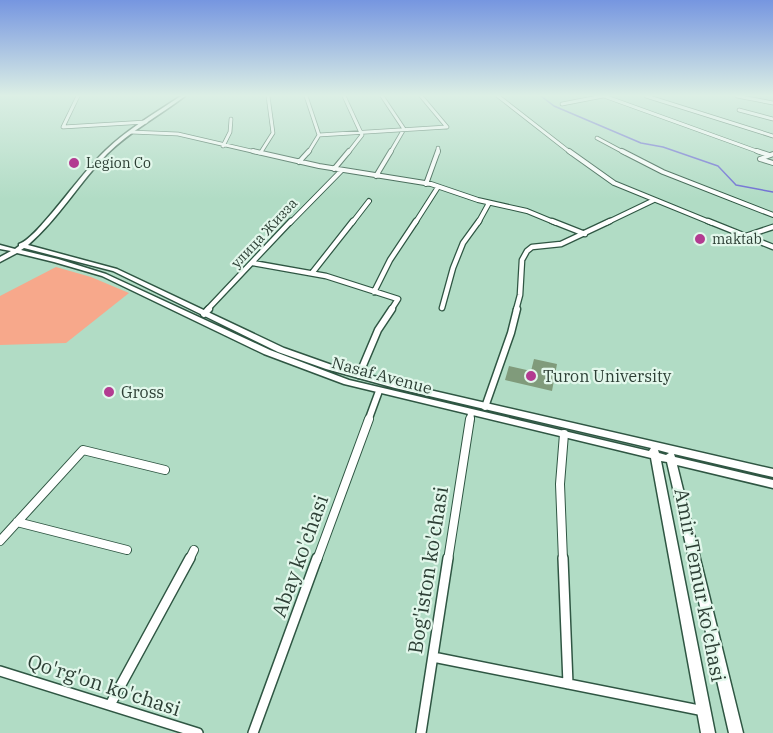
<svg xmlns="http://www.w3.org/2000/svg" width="773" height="733" font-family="'IBM Plex Serif',serif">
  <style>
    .green { fill: #f7a88b }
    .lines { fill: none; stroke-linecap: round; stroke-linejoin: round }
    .stream { stroke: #6b69d3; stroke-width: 1.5 }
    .building { fill: #809b7b }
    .street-far5-casing { stroke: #2f5643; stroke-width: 4.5 }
    .street-far4-casing { stroke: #2f5643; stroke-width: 6 }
    .street-far3-casing { stroke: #2f5643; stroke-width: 7 }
    .street-far2-casing { stroke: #2f5643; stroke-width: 9 }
    .street-far1-casing { stroke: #2f5643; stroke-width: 10 }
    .street-casing { stroke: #2f5643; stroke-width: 12 }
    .secondary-casing { stroke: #2f5643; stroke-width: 3 }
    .street-far5 { stroke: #fff; stroke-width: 3 }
    .street-far4 { stroke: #fff; stroke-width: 4 }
    .street-far3 { stroke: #fff; stroke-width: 4.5 }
    .street-far2 { stroke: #fff; stroke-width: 6 }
    .street-far1 { stroke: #fff; stroke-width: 8 }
    .street { stroke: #fff; stroke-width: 9 }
    .secondary { fill: #fff; fill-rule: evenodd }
    .poi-dot { fill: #b33b91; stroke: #e2f7eb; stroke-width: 2 }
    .labels { text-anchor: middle; stroke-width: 4.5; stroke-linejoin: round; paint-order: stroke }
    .far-poi-label { font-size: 14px; fill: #2d3f35; stroke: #e2f7eb; text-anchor: start }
    .far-street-label { font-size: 14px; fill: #2d3f35; stroke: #e2f7eb }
    .street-label { font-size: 16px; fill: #2d3f35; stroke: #e2f7eb }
    .poi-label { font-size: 16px; fill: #2d3f35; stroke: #e2f7eb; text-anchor: start }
    .near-street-label { font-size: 20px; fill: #2d3f35; stroke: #e2f7eb }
  </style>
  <rect width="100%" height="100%" fill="#b1dcc5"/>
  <path class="green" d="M56,267L91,277L129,293L66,343L0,345V296Z"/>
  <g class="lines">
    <path class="stream" d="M541,96L554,106L641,143L663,147L718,166L736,185L773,192"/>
  </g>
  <path class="building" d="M534,359L557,364L552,391L505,380L509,366L531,371Z"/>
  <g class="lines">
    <defs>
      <path id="street-far5" d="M78,96L63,127L146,122
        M306,96L319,135L308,153
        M344,96L362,135L348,153
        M382,96L404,129L390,153
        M421,96L447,127
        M498,96L571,153
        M604,96L762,153
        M646,96L773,136
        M737,96L773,103
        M562,104L603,96
        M739,110L773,119
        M131,132L178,134L260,153
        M319,135L447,127
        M597,138L625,153
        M223,146L230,132L231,119
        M261,152L273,133L268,96
        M438,153V148"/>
      <path id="street-far4" d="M253,151L319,166L431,184L478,200L527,211L556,223
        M569,151L614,183L712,223
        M622,151L663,172L773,215
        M757,151L769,155
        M760,159L773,154
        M760,159L773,163
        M299,162L309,151
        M334,169L349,151
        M376,176L391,151
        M426,184L438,151
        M290,223L342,170
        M352,223L369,201
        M415,223L438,187
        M478,223L489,203
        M606,223L654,200"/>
      <path id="street-far3" d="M552,221L585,234
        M708,221L773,247
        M746,236L773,227
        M253,263L326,276L398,299L391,310
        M312,273L353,221
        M374,292L390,260L416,221
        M442,308L453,268L463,243L479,221
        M207,310L291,221
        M516,310L520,295L522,260L527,251L532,247L561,244L610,221"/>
      <path id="street-far2" d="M204,314L209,309
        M359,375L378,330L392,309
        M485,407L511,333L517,309
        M368,421L379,391
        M470,421L471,413"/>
      <path id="street-far1" d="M17,522L127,550
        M0,541L83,450L165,470
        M189,560L194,550
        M317,560L369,419
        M448,560L470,419
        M563,560L560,484L564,434"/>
      <path id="street" d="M563,558L568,684
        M433,657L704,711
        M0,671L198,733
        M110,705L190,558
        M253,733L317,558
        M421,733L448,558"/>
      <path id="secondary" d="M181,96H185C159,116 130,131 107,154C79,183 58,219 28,245L117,269L284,348L332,365L395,382L773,469V477L674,454L675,457L773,480V488L677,465L743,733H729L667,462L661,461L715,733H701L651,458L344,384L264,354L102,276L54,262L17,253L0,262V257L11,251L0,249V245L15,249L19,246V244C30,240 44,222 52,213C70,192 86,169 106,150C128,129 155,113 181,96ZM24,248L113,271L278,352L326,369L395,388L651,448L649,451L349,380L270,350L106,274L58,259L21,250ZM658,450L669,453L666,455L659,453Z"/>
    </defs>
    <use href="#street-far5" class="street-far5-casing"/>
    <use href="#street-far4" class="street-far4-casing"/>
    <use href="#street-far3" class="street-far3-casing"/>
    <use href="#street-far2" class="street-far2-casing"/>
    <use href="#street-far1" class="street-far1-casing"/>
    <use href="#street" class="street-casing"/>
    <use href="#secondary" class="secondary-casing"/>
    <use href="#street-far5" class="street-far5"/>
    <use href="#street-far4" class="street-far4"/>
    <use href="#street-far3" class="street-far3"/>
    <use href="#street-far2" class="street-far2"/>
    <use href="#street-far1" class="street-far1"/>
    <use href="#street" class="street"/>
    <use href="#secondary" class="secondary"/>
  </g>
  <linearGradient id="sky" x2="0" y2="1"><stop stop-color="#7696e0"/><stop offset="0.48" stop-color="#dcefe5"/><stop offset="1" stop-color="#dcefe5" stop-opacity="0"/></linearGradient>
  <rect width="773" height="199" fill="url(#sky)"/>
  <g class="poi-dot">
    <circle cx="74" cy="163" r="6"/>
    <circle cx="700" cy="239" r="6"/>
    <circle cx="531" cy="376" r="6"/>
    <circle cx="109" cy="392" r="6"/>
  </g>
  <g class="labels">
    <g class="far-poi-label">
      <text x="86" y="168">Legion Co</text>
      <text x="712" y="244">maktab</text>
    </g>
    <g class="far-street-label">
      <text transform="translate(264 233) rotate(-47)" y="5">улица Жизза</text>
    </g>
    <g class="street-label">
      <text transform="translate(382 375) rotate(15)" y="6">Nasaf Avenue</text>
    </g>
    <g class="poi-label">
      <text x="543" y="382">Turon University</text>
      <text x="121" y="398">Gross</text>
    </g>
    <g class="near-street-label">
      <text transform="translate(300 556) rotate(-70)" y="7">Abay ko'chasi</text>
      <text transform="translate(428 570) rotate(-81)" y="7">Bog'iston ko'chasi</text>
      <text transform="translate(700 585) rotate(79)" y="7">Amir Temur ko'chasi</text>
      <text transform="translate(104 685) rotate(18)" y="7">Qo'rg'on ko'chasi</text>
    </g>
  </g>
</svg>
